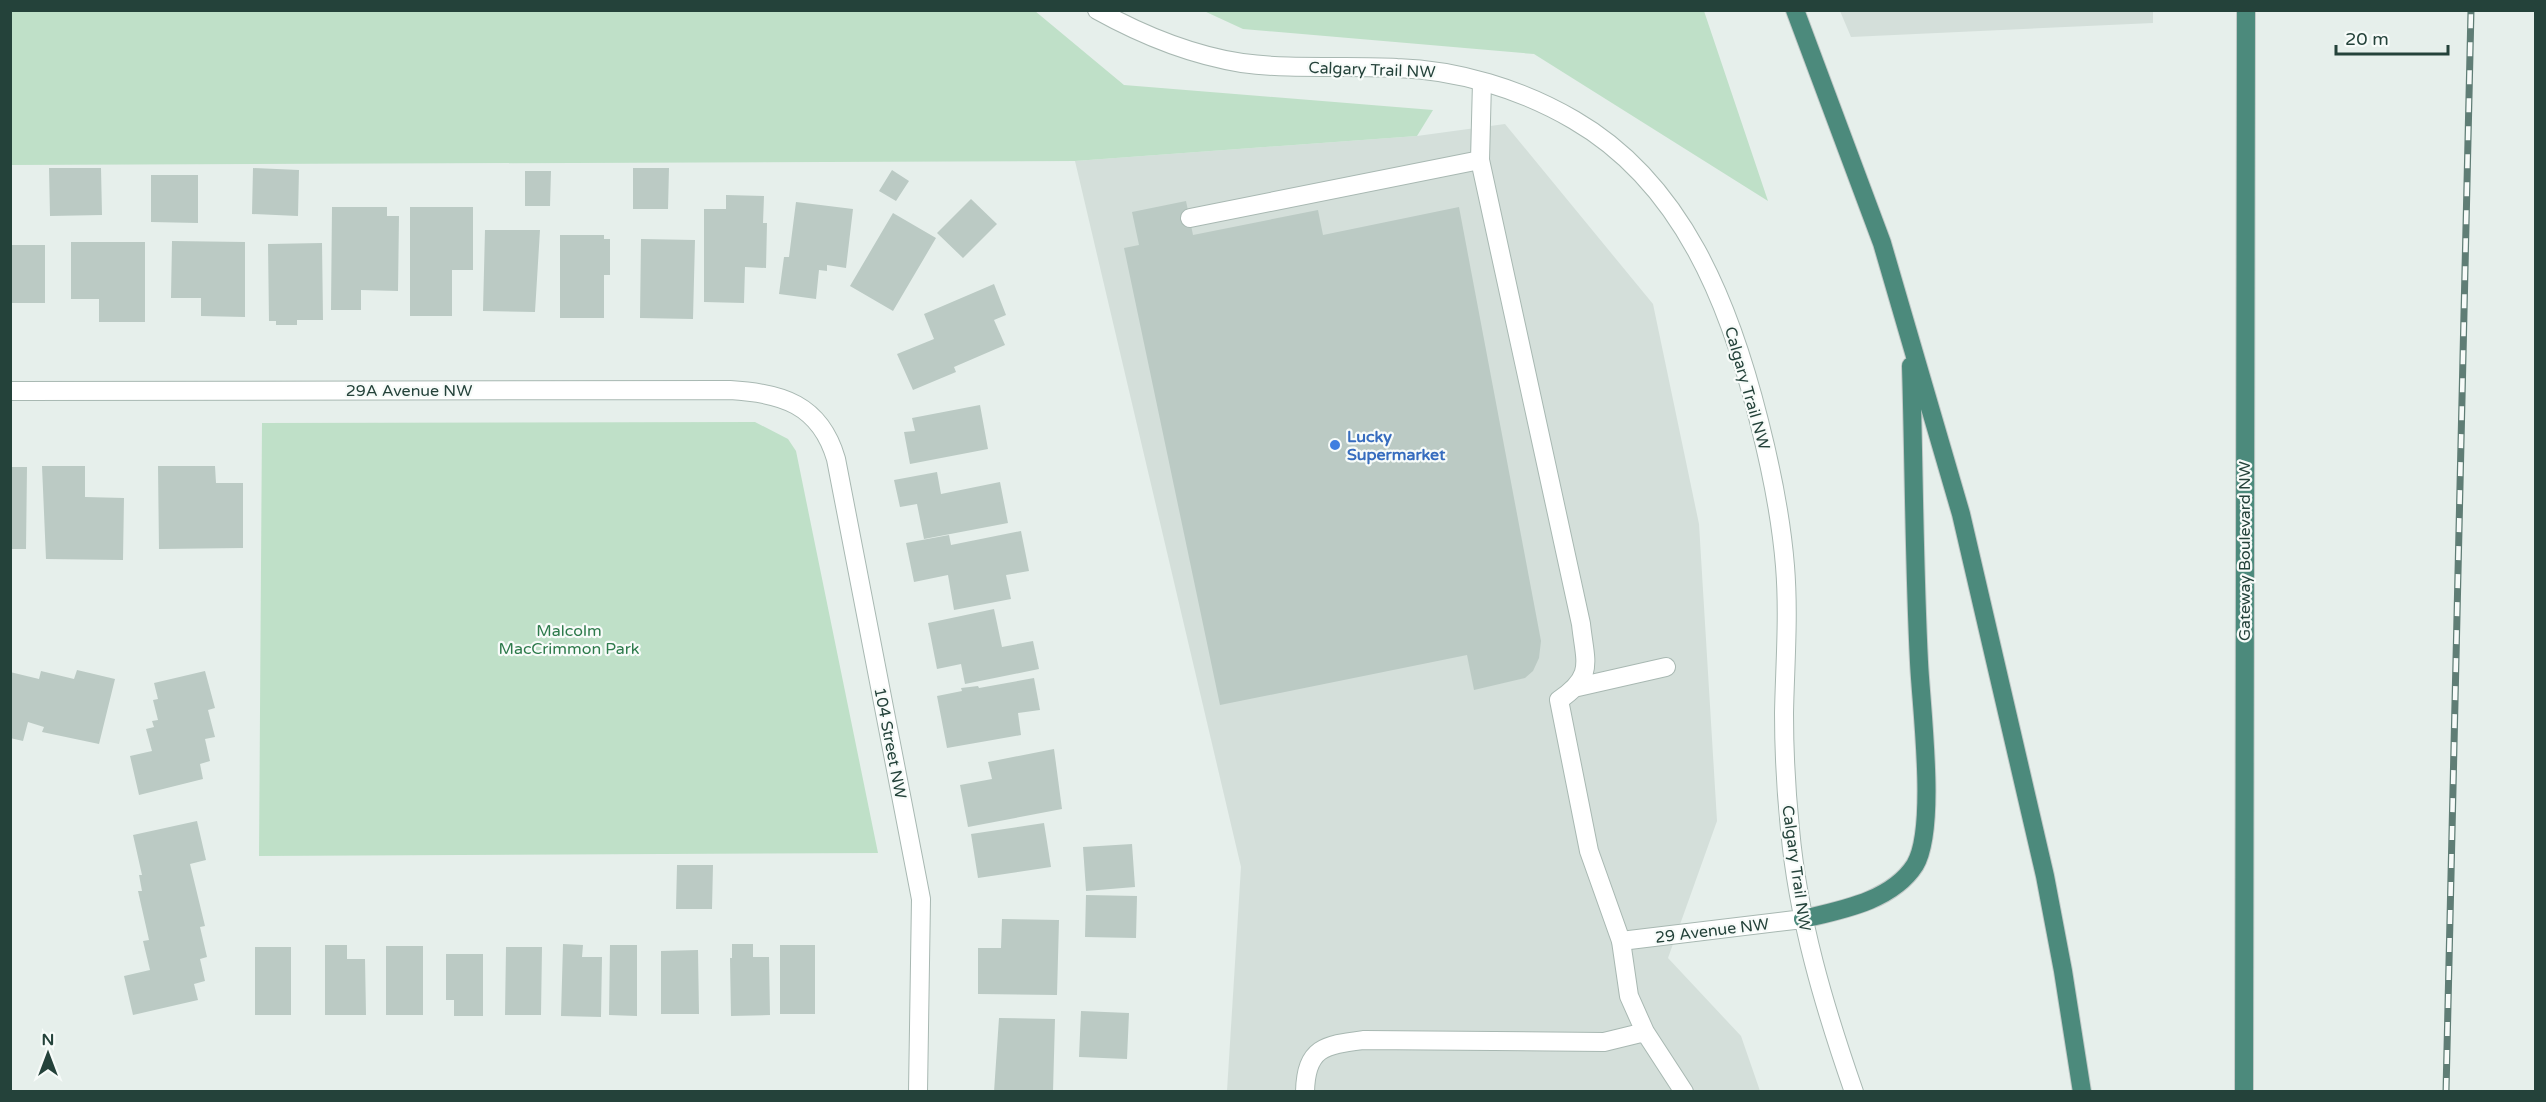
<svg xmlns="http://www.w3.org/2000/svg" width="2546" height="1102" font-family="'Varela Round',sans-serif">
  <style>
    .built { fill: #d4dfda }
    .green { fill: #bfe0c8 }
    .building { fill: #bbcac4 }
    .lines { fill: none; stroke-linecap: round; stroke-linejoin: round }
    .service-casing { stroke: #a8b8b2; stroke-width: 20 }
    .minor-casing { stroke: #a8b8b2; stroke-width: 20 }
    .trunk-casing { stroke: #c2cac8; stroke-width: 20 }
    .service { stroke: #fff; stroke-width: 18 }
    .minor { stroke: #fff; stroke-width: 18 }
    .trunk { stroke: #4c8a7c; stroke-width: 18 }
    .rail-casing { stroke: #5f7d75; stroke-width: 7 }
    .rail { stroke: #f7fbf9; stroke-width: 4.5; stroke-dasharray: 14; stroke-linecap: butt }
    .shop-dot { fill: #3f7fe0; stroke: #f7fbf9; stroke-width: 2 }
    .labels { text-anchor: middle; stroke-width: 4.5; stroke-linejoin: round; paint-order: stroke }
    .street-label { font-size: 16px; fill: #24423a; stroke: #f7fbf9 }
    .shop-label { font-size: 16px; font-weight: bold; fill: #366cbe; stroke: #f7fbf9; text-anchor: start }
    .park-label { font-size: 16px; fill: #2d7a4b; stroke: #f7fbf9 }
  </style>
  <rect width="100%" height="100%" fill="#e6efeb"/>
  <path class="built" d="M2153,10V23L1851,37L1840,11Z
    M1505,124L1653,304L1699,524L1717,821L1668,958L1741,1036L1760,1091H1227L1241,867L1075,161L1417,136Z"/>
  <path class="green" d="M10,11H1035L1124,85L1433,110L1417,136L1075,161L11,165Z
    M1204,11H1704L1768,201L1534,54L1243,29Z
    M755,422L788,439L796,451L878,853L259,856L262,423Z"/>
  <path class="building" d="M49,168H101L102,215L50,216Z
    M253,168L299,170L298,216L252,214Z
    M633,168H669L668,209H633Z
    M892,170L909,181L896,201L879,191Z
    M525,171H551L550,206H525Z
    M151,175H198V223L151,222Z
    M726,195L764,196L763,223H767L766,268L745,267L744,303L704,302V209H726Z
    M971,199L997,224L963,258L937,233Z
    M1186,201L1193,235L1318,210L1323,235L1459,207L1541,641L1539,658L1533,671L1525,678L1474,690L1467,655L1220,705L1124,248L1139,245L1132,212Z
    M796,202L853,209L846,268L827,265V271L819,270L816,299L779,294L784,257H789Z
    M332,207H387V216H399L398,291L361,290V310H331Z
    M410,207H473V270H452V316H410Z
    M893,213L936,238L893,311L850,286Z
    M485,230H540L535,312L483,311Z
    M560,235H604V239H610V275H604V318H560Z
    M641,239L695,240L693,319L640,318Z
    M172,241L245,242V317L201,316V298H171Z
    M71,242H145V322H99V299H71Z
    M322,243L323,320H297V325H276V321H269L268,244Z
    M10,245H45V303H10Z
    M994,284L1006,315L994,320L1005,345L954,367L956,372L913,390L897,354L934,339L924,314Z
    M980,405L988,449L910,464L904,432L915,431L912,418Z
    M42,466H85V497L124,498L123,560L46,559Z
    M158,466H215L216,483H243V548L159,549Z
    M10,467H27L26,549H10Z
    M937,472L941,494L1000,482L1008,523L924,539L917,504L900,507L894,480Z
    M1021,531L1029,571L1006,575L1011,599L954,610L948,575L914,582L906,543L949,535L951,545Z
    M994,609L1002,647L1033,641L1039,669L965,684L961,664L937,669L928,623Z
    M77,670L115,679L99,744L42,732L44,727L28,722L23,741L10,738V672L39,679L41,671L74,679Z
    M205,671L215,708L208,710L215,737L205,739L210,761L200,764L203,779L139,795L130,756L152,751L146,729L154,727L152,721L158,720L153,700L158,699L154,683Z
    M1034,678L1040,710L1018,713L1021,735L947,748L937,696L962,691L961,688L978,686L979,688Z
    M1054,749L1062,809L968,827L960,785L992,779L988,762Z
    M197,821L206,860L190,864L205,926L200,927L207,957L200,959L205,981L194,984L198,1000L133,1015L124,976L150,970L143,941L149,940L138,891H142L139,875H142L133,835Z
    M1044,823L1051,867L978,878L971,834Z
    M1132,844L1135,887L1086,891L1083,847Z
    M677,865H713L712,909H676Z
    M1086,895L1137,896L1136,938L1085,937Z
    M1002,919L1059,920L1057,995L978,994V948H1001Z
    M563,944L583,945L582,957H602L601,1017L561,1016Z
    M732,944H753V957H769L770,1015L731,1016L730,958H732Z
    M325,945H347V959H365L366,1015H325Z
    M610,945H637V1016L609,1015Z
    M780,945H815V1014H780Z
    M386,946H423V1015H386Z
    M255,947H291V1015H255Z
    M506,947H542L541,1015H505Z
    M698,950L699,1014H661V951Z
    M446,954H483V1016H454V1000H446Z
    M1081,1011L1129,1013L1127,1059L1079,1057Z
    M999,1018L1055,1019L1053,1092H994Z"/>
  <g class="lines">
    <defs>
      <path id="service" d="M1482,82L1480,160L1581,624C1585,662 1595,676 1559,700L1589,851L1621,941L1629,996L1645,1032L1684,1092
        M1190,218L1480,160
        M1578,687L1666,667
        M1305,1092C1306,1047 1325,1045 1364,1040L1604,1042L1645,1032"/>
      <path id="minor" d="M1097,10C1142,35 1191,55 1242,63C1293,70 1346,65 1397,68C1458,70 1521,89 1574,120C1683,183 1730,305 1759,421C1771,468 1781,517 1785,566C1789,615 1785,664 1784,713C1784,752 1786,790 1790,829C1798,919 1824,1006 1854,1092
        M10,391L730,390C781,393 820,404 836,459L921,899L918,1092
        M1621,941L1803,919"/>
      <path id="trunk" d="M1795,10L1882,243L1961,514L2045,876L2063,971L2082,1092
        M1803,919C1841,910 1892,901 1915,865C1937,828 1921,707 1919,662C1914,563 1914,465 1911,366
        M2244,1092L2246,10"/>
    </defs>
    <use href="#service" class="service-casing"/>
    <use href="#minor" class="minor-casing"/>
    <use href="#trunk" class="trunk-casing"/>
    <use href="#service" class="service"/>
    <use href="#minor" class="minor"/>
    <use href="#trunk" class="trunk"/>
    <defs>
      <path id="rail" d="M2446,1092L2471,10"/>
    </defs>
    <use href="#rail" class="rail-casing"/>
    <use href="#rail" class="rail"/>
  </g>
  <circle class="shop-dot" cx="1335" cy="445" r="6"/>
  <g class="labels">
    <g class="street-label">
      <text transform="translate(1372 69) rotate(2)" y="6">Calgary Trail NW</text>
      <text transform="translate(1748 388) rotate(74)" y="6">Calgary Trail NW</text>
      <text x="409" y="396">29A Avenue NW</text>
      <text transform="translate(2244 551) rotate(-90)" y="6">Gateway Boulevard NW</text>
      <text transform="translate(891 743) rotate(79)" y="6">104 Street NW</text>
      <text transform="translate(1797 868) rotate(82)" y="6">Calgary Trail NW</text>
      <text transform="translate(1712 930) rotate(-7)" y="6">29 Avenue NW</text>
    </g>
    <g class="shop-label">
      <text x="1347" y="442">Lucky<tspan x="1347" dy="18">Supermarket</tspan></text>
    </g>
    <g class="park-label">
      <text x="569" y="636">Malcolm<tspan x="569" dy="18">MacCrimmon Park</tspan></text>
    </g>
  </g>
  <rect width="2546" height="1102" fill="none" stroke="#24423a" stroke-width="24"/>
  <g transform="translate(48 1054)" stroke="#f7fbf9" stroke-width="4.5" paint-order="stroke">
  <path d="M0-4.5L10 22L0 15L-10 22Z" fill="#24423a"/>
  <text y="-9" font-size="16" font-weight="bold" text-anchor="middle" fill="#24423a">N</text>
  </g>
  <path d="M2336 45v9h112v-9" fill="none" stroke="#24423a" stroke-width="3"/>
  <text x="2345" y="45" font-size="18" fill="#24423a" stroke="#f7fbf9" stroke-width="4.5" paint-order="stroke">20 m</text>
</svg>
